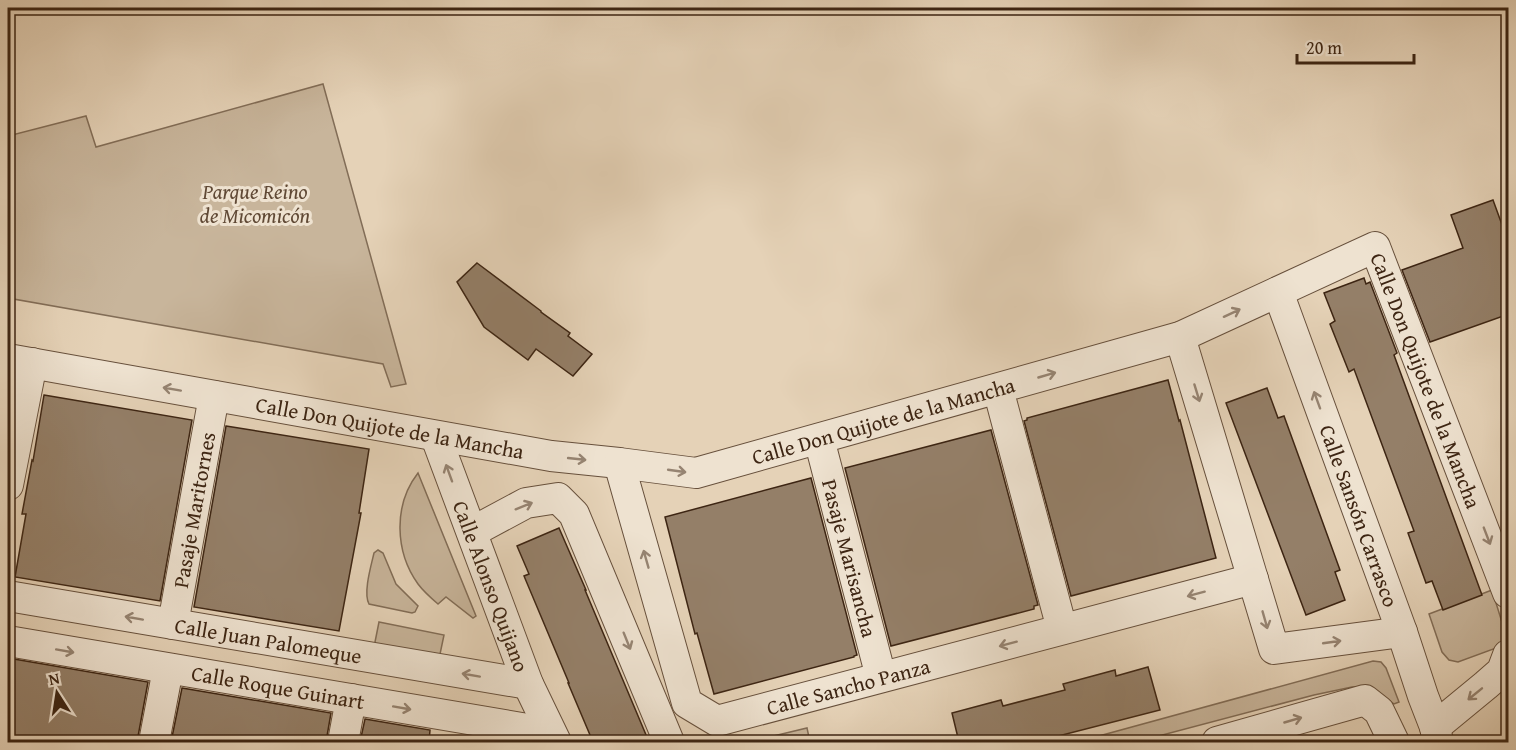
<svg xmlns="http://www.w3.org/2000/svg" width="1516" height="750" viewBox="0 0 1516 750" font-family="'Gentium Book Plus',serif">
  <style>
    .green { fill: #c8b59b; stroke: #826d57; stroke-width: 1.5 }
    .building { fill: #947f68; stroke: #3d2513; stroke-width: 1.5 }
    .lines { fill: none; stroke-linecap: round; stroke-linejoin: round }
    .street-casing { stroke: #67503c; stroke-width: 32 }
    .street { stroke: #eee2d0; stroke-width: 30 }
    .oneway { stroke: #968472 }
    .labels { text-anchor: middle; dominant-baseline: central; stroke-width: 6; stroke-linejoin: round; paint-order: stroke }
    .park-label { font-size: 21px; font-style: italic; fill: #604935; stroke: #eee2d0 }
    .street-label { font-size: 21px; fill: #3d2513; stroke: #eee2d0 }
  </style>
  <rect width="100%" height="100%" fill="#e5d2b7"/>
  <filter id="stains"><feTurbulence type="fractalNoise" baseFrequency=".00333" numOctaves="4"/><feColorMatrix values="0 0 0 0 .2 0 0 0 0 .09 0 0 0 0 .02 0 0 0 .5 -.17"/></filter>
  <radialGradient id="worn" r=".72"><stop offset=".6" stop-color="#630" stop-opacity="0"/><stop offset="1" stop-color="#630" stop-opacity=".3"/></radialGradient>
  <g class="green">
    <path d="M323,84L406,384L391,387L383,364L8,298V136L86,116L96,147Z"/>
    <path d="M418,473L476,616L473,618L446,597L438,604C431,598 424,592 418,584C395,552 393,505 418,473Z"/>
    <path d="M378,550L383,553L396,584L418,606L415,612L412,613L369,604C363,593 371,566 374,553Z"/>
    <path d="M1492,590L1505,632L1504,640L1499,647L1458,662L1449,660L1442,652L1429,614Z"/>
    <path d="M379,622L444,635L439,659L374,647Z"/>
    <path d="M1373,661L1381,662L1386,668L1399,702L1394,704L1377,691L1361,687H1352L1314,695L1136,742H1077Z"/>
    <path d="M807,728L810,742H748Z"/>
  </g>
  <g class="building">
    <path d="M1493,200L1509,244V314L1430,342L1402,270L1463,248L1451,215Z"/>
    <path d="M477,263L541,311V312L570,333L568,336L592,354L573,376L536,349L528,360L484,327L457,282Z"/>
    <path d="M1364,278L1366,284L1370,282L1397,353L1394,355L1482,595L1443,610L1432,581L1426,583L1408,533L1414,531L1354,369L1349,372L1330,324L1335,321L1324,293Z"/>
    <path d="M1168,380L1179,421L1180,420L1216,558L1071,596L1024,421L1027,420V418Z"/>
    <path d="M1267,388L1278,418L1284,416L1340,570L1335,572L1345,600L1306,615L1226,403Z"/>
    <path d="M44,395L192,420L160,601L15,577L26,514H22L32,460L33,461Z"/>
    <path d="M226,426L369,449L359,513H361L339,631L194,607Z"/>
    <path d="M991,430L1038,605L1034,606V609L891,646L845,468Z"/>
    <path d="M811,478L857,655L854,656V657L714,694L697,633L695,634L665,517Z"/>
    <path d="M559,528L586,590H585L649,742H593L568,683H569L524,576L529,574L517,546Z"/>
    <path d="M8,658L148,682L137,742H8Z"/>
    <path d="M1148,667L1160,710L1035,742H959L952,713L1001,700L1003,706L1065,690L1063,684L1115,670L1116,676Z"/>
    <path d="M182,688L331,713L326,742H171Z"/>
    <path d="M365,719L430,730L429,742H360Z"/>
  </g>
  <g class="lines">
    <g class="street-casing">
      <g id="street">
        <path id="s1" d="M1278,292L1402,632L1423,696L1435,727L1438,742"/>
        <path d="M1180,337L1274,649L1402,632"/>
        <path id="s2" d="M8,359L551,456L619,463L696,473L1180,337L1375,247L1508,593"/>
        <path d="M998,389L1062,629"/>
        <path id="s3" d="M436,437L528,684L556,742"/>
        <path id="s4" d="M819,439L881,677"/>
        <path id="s5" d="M619,463L687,703L717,721L1253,579"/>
        <path d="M8,485L32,363"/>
        <path d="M472,532L526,503L558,498L574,514L669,742"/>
        <path id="s6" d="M8,596L528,684"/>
        <path id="s7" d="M173,624L214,396"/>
        <path id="s8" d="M8,641L551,733L549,742"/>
        <path d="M1435,727L1486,685L1502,671L1508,655"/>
        <path d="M154,742L168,669"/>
        <path d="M343,742L351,699"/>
        <path d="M1217,742L1365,700L1379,711L1394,742"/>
      </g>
    </g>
    <use href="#street" class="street"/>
  </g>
  <defs><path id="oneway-shaft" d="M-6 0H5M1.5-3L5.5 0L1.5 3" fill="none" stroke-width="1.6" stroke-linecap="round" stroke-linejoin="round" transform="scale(1.5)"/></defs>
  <g class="oneway">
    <use href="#oneway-shaft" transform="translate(1232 313) rotate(-25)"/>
    <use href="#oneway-shaft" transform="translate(1047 375) rotate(-16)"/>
    <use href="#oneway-shaft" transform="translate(172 389) rotate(-170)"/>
    <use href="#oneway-shaft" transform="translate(1197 393) rotate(73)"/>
    <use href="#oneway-shaft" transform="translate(1317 400) rotate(-110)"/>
    <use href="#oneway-shaft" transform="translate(577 459) rotate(6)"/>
    <use href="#oneway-shaft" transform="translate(677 471) rotate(8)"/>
    <use href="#oneway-shaft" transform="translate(449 473) rotate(-110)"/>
    <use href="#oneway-shaft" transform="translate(524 506) rotate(-22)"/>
    <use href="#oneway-shaft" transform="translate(1487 536) rotate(69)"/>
    <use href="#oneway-shaft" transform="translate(646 559) rotate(-106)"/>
    <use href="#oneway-shaft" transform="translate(1196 594) rotate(165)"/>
    <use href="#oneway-shaft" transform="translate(134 618) rotate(-170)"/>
    <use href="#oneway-shaft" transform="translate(1265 620) rotate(74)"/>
    <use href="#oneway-shaft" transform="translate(627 641) rotate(68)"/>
    <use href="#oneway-shaft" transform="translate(1332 642) rotate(-8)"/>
    <use href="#oneway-shaft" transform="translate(1008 644) rotate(165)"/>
    <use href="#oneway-shaft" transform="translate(65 651) rotate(10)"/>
    <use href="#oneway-shaft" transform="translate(471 675) rotate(-170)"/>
    <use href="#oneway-shaft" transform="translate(1475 694) rotate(141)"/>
    <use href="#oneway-shaft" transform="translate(402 708) rotate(10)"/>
    <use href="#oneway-shaft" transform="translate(1293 720) rotate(-16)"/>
  </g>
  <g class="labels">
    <g class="park-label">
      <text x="255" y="191">Parque Reino<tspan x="255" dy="24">de Micomicón</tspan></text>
    </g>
    <g class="street-label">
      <text stroke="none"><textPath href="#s2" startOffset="1558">Calle Don Quijote de la Mancha</textPath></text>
      <text stroke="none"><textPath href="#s2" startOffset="892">Calle Don Quijote de la Mancha</textPath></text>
      <text stroke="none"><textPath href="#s2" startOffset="388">Calle Don Quijote de la Mancha</textPath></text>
      <text stroke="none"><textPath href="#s7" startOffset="116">Pasaje Maritornes</textPath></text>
      <text stroke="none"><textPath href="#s1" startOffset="238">Calle Sansón Carrasco</textPath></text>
      <text stroke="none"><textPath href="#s4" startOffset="123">Pasaje Marisancha</textPath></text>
      <text stroke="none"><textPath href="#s3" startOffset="159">Calle Alonso Quijano</textPath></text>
      <text stroke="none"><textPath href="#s6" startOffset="264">Calle Juan Palomeque</textPath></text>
      <text stroke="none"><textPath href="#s5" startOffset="420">Calle Sancho Panza</textPath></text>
      <text stroke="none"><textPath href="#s8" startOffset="274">Calle Roque Guinart</textPath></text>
    </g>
  </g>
  <rect width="1516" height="750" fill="none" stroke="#e5d2b7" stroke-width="30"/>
  <rect x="9" y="9" width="1498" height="732" fill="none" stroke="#3d2513" stroke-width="3"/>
  <rect x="15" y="15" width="1486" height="720" fill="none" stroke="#3d2513" stroke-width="1.5"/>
  <g transform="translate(57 693) rotate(348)" stroke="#eee2d0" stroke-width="4.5" paint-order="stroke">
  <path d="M0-4.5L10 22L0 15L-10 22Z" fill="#3d2513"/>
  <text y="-9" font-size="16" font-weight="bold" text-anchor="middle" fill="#3d2513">N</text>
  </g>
  <path d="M1297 54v9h117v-9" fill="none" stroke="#3d2513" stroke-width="3"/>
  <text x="1306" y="54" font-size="18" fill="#3d2513" stroke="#eee2d0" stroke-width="4.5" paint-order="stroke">20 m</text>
  <rect width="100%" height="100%" filter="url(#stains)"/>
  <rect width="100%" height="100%" fill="url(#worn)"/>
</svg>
